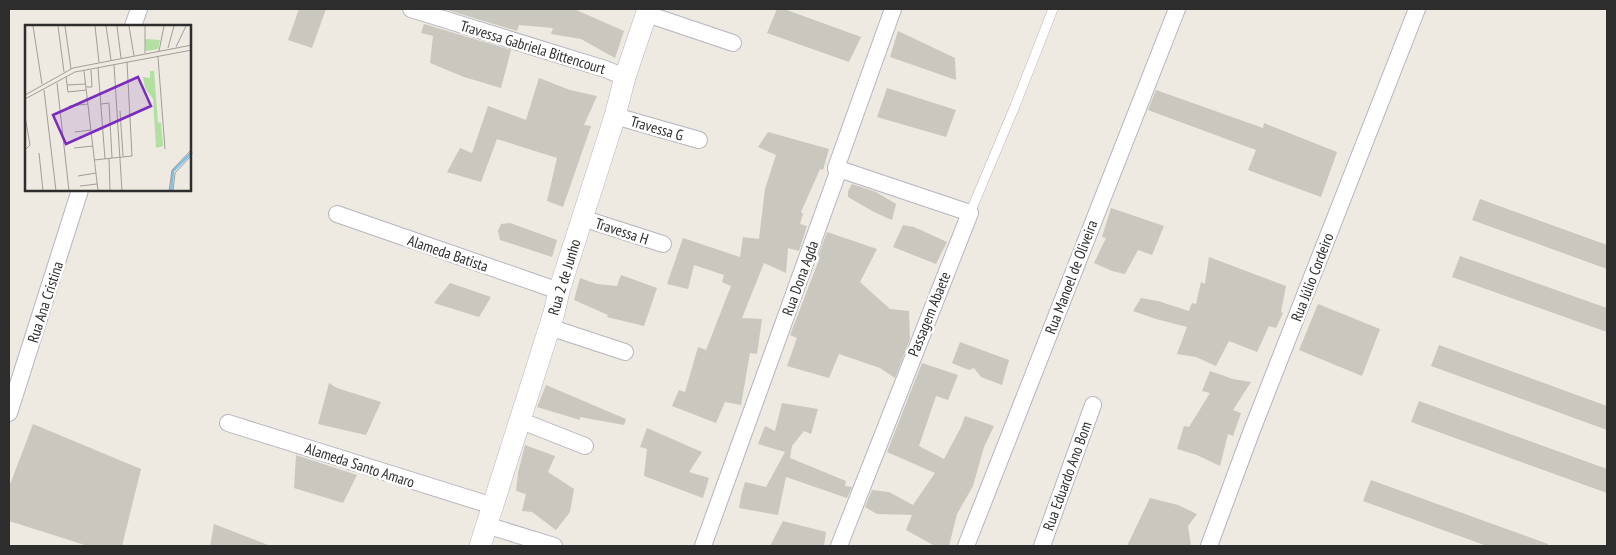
<svg xmlns="http://www.w3.org/2000/svg" width="1616" height="555" viewBox="0 0 1616 555" font-family="'PT Sans Narrow',sans-serif">
  <style>
    .building { fill: #cac7bf }
    .lines { fill: none; stroke-linecap: round; stroke-linejoin: round }
    .service-casing { stroke: #b4b5bf; stroke-width: 10 }
    .minor-casing { stroke: #b4b5bf; stroke-width: 18 }
    .tertiary-casing { stroke: #b4b5bf; stroke-width: 22 }
    .service { stroke: #fff; stroke-width: 9 }
    .minor { stroke: #fff; stroke-width: 16 }
    .tertiary { stroke: #fff; stroke-width: 21 }
    .labels { text-anchor: middle; dominant-baseline: central; stroke-width: 5; stroke-linejoin: round; paint-order: stroke }
    .street-label { font-size: 15px; fill: #2d2d2d; stroke: #fff }
    .inset-river { fill: none; stroke: #7cc0e8; stroke-width: 2.5 }
    .inset-road { fill: none; stroke: #a19e99; stroke-width: 1 }
    .view { fill: #7b2cbf; fill-opacity: 0.15; stroke: #7b2cbf; stroke-width: 2.5 }
    .inset-edge { fill: none; stroke: #2d2d2d; stroke-width: 2.5 }
  </style>
  <rect width="100%" height="100%" fill="#eee9e1"/>
  <g class="building">
    <path d="M299,9H326L312,48L288,40Z"/>
    <path d="M444,9H574L624,31L615,58L581,39L551,34L553,28L519,25L517,31Z"/>
    <path d="M777,9H784L861,37L849,62L767,33Z"/>
    <path d="M424,24L511,50L501,88L464,77L430,63L433,36L421,33Z"/>
    <path d="M898,31L955,58L956,80L890,57Z"/>
    <path d="M539,78L570,90L597,96L584,125L591,126L563,207L547,201L557,158L497,139L481,182L447,172L460,148L472,153L488,106L526,120Z"/>
    <path d="M887,88L956,110L946,137L877,117Z"/>
    <path d="M1156,90L1263,128L1264,123L1337,152L1321,197L1248,170L1256,150L1148,110Z"/>
    <path d="M768,132L829,149L823,170L820,169L801,212L803,214L800,224L807,226L799,251L788,248L786,273L764,263L742,318L762,319L757,354L750,353L741,405L725,402L716,423L672,406L679,390L685,392L698,347L706,350L731,286L722,282L724,275L694,265L688,289L667,284L683,238L740,257L743,237L759,239L765,189L776,155L758,147Z"/>
    <path d="M852,184L876,192L896,204L892,220L874,212L848,197V191Z"/>
    <path d="M1480,199L1607,245V269L1472,220Z"/>
    <path d="M1111,208L1164,226L1152,255L1138,250L1125,274L1112,271L1094,263L1106,238L1102,237Z"/>
    <path d="M510,223L557,240L552,257L500,240L498,231L501,224Z"/>
    <path d="M903,225L914,227L947,242L936,264L893,247Z"/>
    <path d="M827,232L877,249L860,282L890,309L909,311L910,339L895,378L880,368L839,354L829,378L787,366L797,338L790,335L820,257L818,256Z"/>
    <path d="M1460,256L1607,308V332L1452,277Z"/>
    <path d="M1209,257L1286,286L1281,312L1283,313L1276,328L1269,326L1257,352L1229,341L1216,366L1196,357L1177,354L1187,327L1156,319L1133,311L1141,298L1158,301L1189,311L1192,303L1196,304L1201,282L1205,284Z"/>
    <path d="M621,275L657,288L644,326L607,317L608,315L574,300L580,278L597,284L617,286Z"/>
    <path d="M450,283L491,297L479,317L434,303Z"/>
    <path d="M1318,304L1380,329L1362,376L1299,350Z"/>
    <path d="M960,342L1009,360L1002,385L981,377L974,368L969,370L952,363Z"/>
    <path d="M1439,345L1607,406V430L1431,366Z"/>
    <path d="M922,363L958,375L948,400L936,396L919,446L944,459L961,427L965,416L994,426L984,447L973,486L957,514L949,546H935L906,530L912,515L877,514L865,507L872,490L889,492L913,505L935,473L887,452Z"/>
    <path d="M1210,371L1233,379L1251,382L1233,410L1241,413L1233,436L1228,434L1220,466L1197,455L1177,449L1184,426L1189,427L1210,393L1202,391Z"/>
    <path d="M329,383L337,388L381,402L366,435L318,424Z"/>
    <path d="M546,385L626,419L624,425L580,417V420L537,407Z"/>
    <path d="M1419,401L1607,469V493L1411,422Z"/>
    <path d="M782,403L818,409L811,434L804,431L792,446L790,458L846,481L845,486L852,487L847,498L786,477L778,515L739,508L741,496L745,482L766,487L785,452L758,444L765,426L775,431Z"/>
    <path d="M33,424L141,469L122,546H88L9,521V487Z"/>
    <path d="M647,428L702,452L689,472L709,478L703,498L644,476L647,449L640,447Z"/>
    <path d="M525,445L555,456L548,472L574,489L570,512L556,530L532,512L522,511L526,494L516,491L518,473Z"/>
    <path d="M296,455L357,475L343,503L294,488Z"/>
    <path d="M1371,480L1548,544V546H1487L1363,501Z"/>
    <path d="M1150,498L1178,505L1197,514L1188,526L1191,546H1127Z"/>
    <path d="M783,521L826,532L824,546H770Z"/>
    <path d="M214,524L268,545V546H210Z"/>
  </g>
  <g class="lines">
    <g class="service-casing">
      <path id="service" d="M970,213L1015,106L1053,9"/>
    </g>
    <g class="minor-casing">
      <g id="minor">
        <path d="M411,9L605,69L625,77"/>
        <path d="M647,14L733,43"/>
        <path d="M133,26L139,9"/>
        <path d="M615,116L699,140"/>
        <path d="M836,168L970,213L839,546"/>
        <path d="M337,214L559,291"/>
        <path d="M582,218L663,244"/>
        <path d="M549,327L625,352"/>
        <path d="M9,413L80,190"/>
        <path d="M519,420L585,446"/>
        <path d="M228,423L493,506"/>
        <path d="M486,525L554,546"/>
        <path d="M703,546L838,172L836,168L893,9"/>
        <path d="M966,546L1177,9"/>
        <path d="M1042,546L1093,405"/>
        <path d="M1209,546L1252,430L1417,9"/>
      </g>
    </g>
    <g class="tertiary-casing">
      <path id="tertiary" d="M480,546L554,313L559,291L615,116L625,77L648,9"/>
    </g>
    <use href="#service" class="service"/>
    <use href="#minor" class="minor"/>
    <use href="#tertiary" class="tertiary"/>
  </g>
  <g class="labels">
    <g class="street-label">
      <text transform="translate(533 47) rotate(17)">Travessa Gabriela Bittencourt</text>
      <text transform="translate(657 128) rotate(16)">Travessa G</text>
      <text transform="translate(622 231) rotate(18)">Travessa H</text>
      <text transform="translate(448 253) rotate(19)">Alameda Batista</text>
      <text transform="translate(564 277) rotate(-73)">Rua 2 de Junho</text>
      <text transform="translate(1071 277) rotate(-69)">Rua Manoel de Oliveira</text>
      <text transform="translate(1312 277) rotate(-69)">Rua Júlio Cordeiro</text>
      <text transform="translate(800 278) rotate(-70)">Rua Dona Agda</text>
      <text transform="translate(45 302) rotate(-72)">Rua Ana Cristina</text>
      <text transform="translate(929 314) rotate(-68)">Passagem Abaete</text>
      <text transform="translate(360 465) rotate(18)">Alameda Santo Amaro</text>
      <text transform="translate(1067 476) rotate(-70)">Rua Eduardo Ano Bom</text>
    </g>
  </g>
  <g transform="translate(25 25)">
    <rect width="166" height="166" fill="#eee9e1"/>
    <path d="M120,14L135,15L133,24L121,26ZM125,46H129L133,97L136,98L138,121L131,123L128,74L120,63L118,52L125,53Z" fill="#b1e0a1"/>
    <path class="inset-river" d="M146,166L148,146L167,127"/>
    <path class="inset-road" d="M8,1L17,59M33,1L39,47M40,1L46,44M70,1L74,37M81,1L86,35M92,1L96,33M104,1L109,31M120,1V28M151,22L161,1M143,23L149,1M134,26L139,1M133,32L140,124M89,40L97,166M73,43L80,134M59,46L73,166M41,52L43,67L61,65M32,58L44,166M42,60L60,59M61,62H67L66,45M19,65L31,166M0,70L48,43L167,20M0,74L50,47L167,25M76,79L84,78L87,133M44,81L63,79M95,86L98,131M0,91L5,120L0,125M50,107L66,105M49,123L68,121M14,128L18,166M84,133L85,166M69,135L107,131L102,37M53,151L71,148M55,161L72,159M144,166L147,145L167,124M148,166L150,148L167,130"/>
    <path class="view" d="M113,52L126,81L41,119L28,90Z"/>
    <rect width="166" height="166" class="inset-edge"/>
  </g>
  <rect width="1616" height="555" fill="none" stroke="#2d2d2d" stroke-width="20"/>
</svg>
